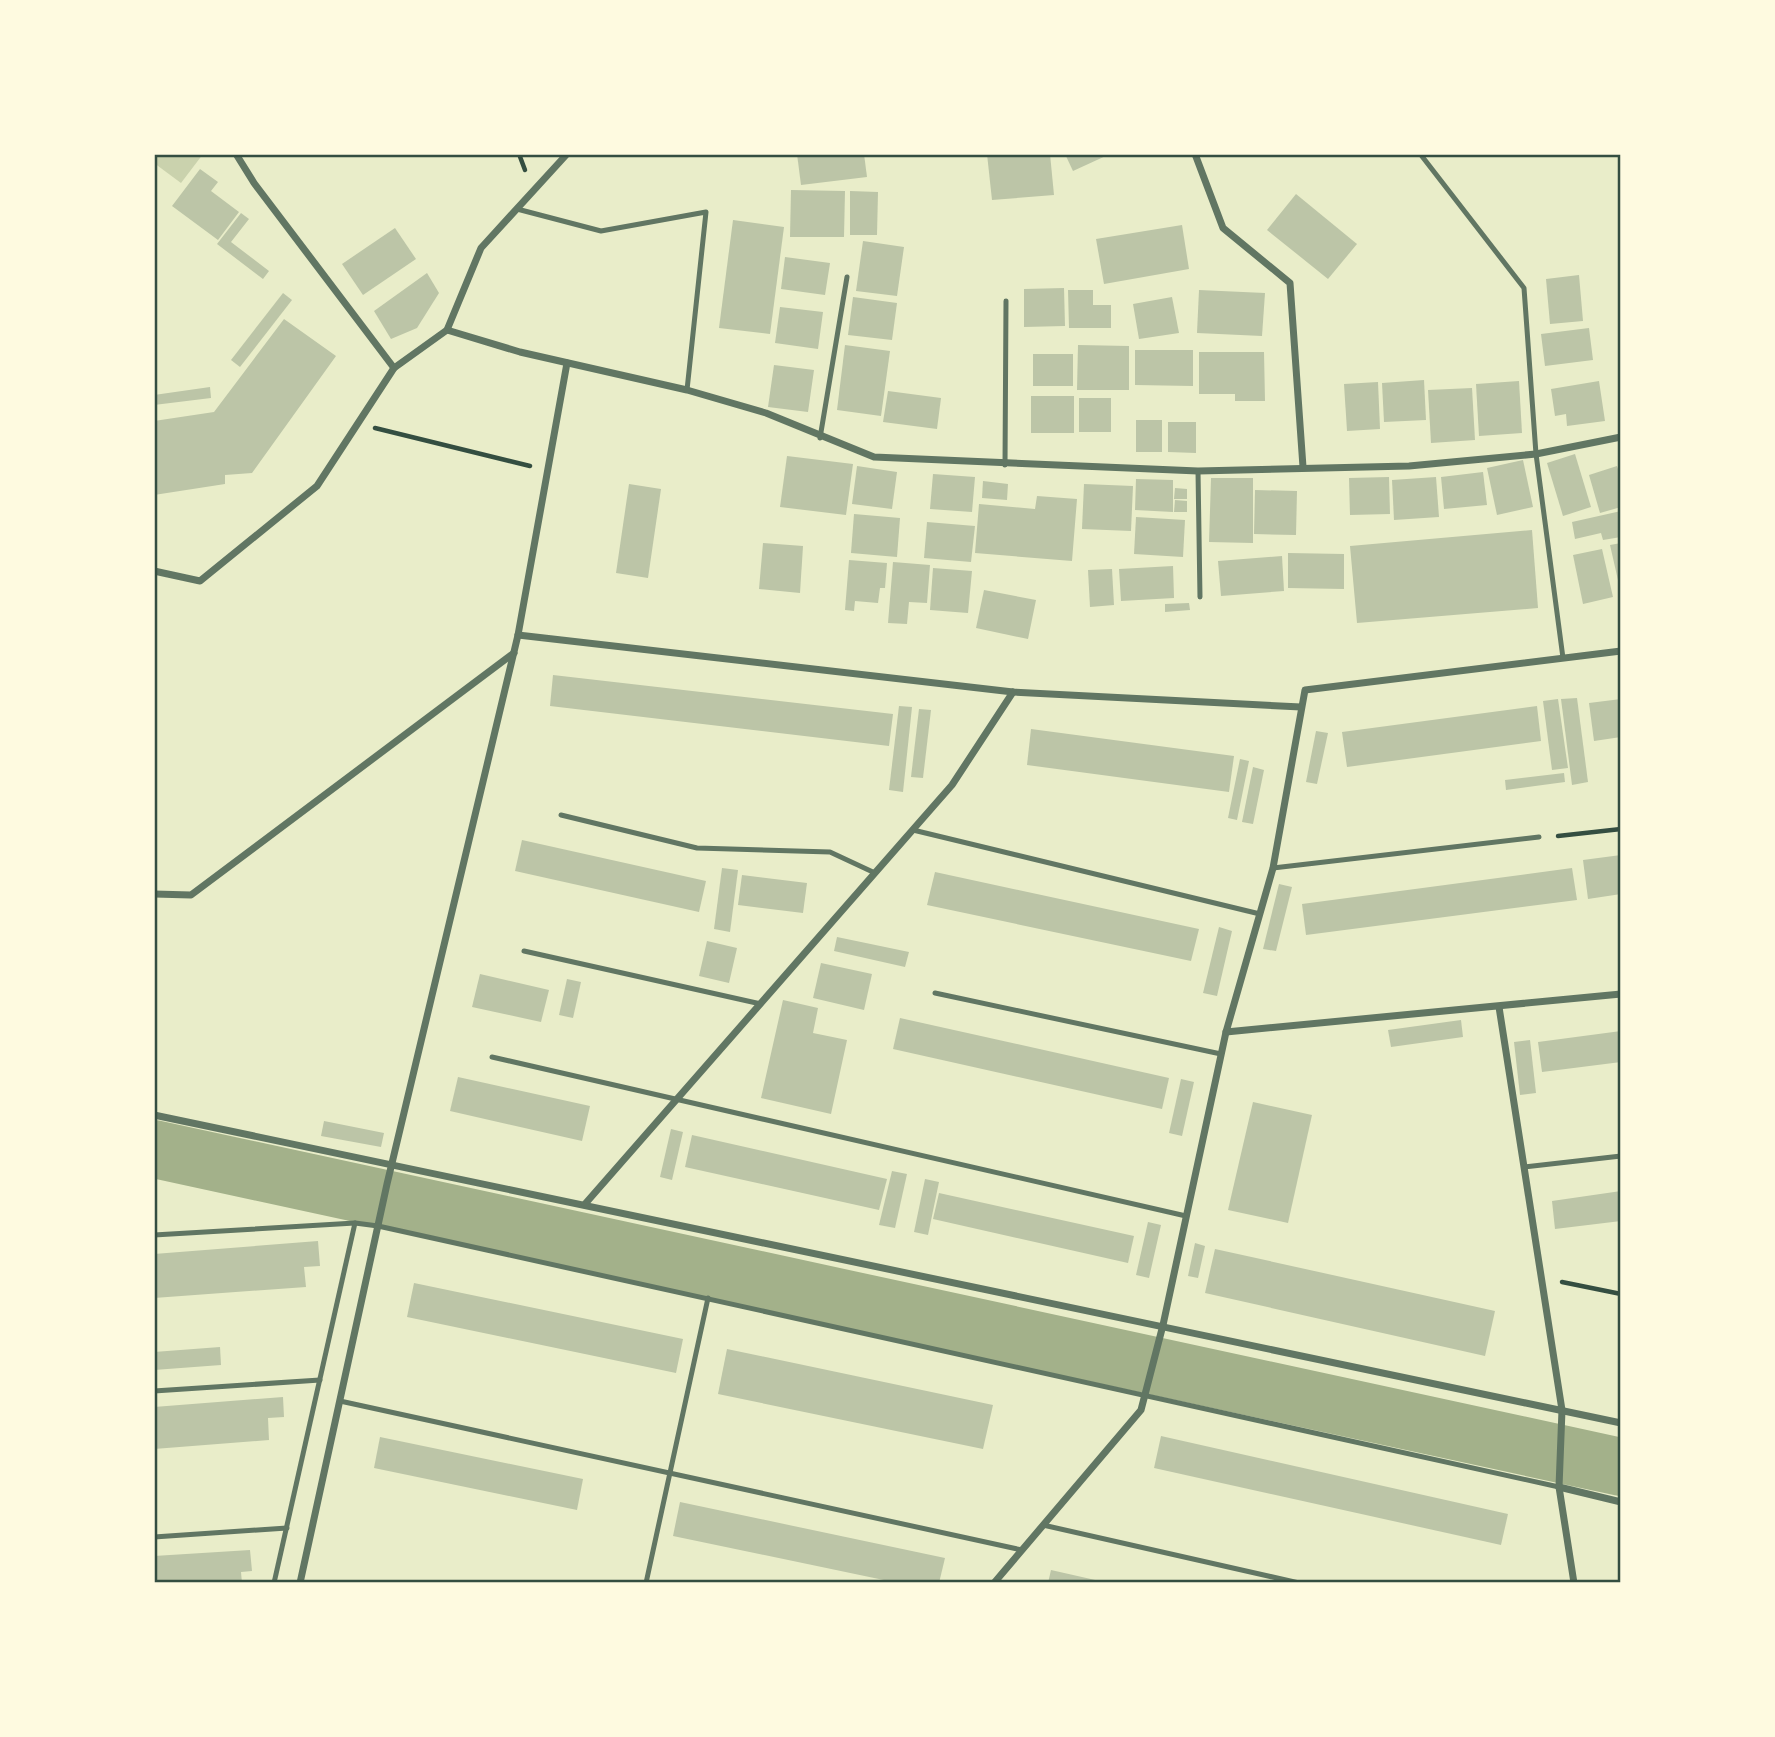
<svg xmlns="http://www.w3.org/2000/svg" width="1775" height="1737" viewBox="0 0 1775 1737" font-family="'Fira Sans Condensed',sans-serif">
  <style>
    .green { fill: #cad2ad }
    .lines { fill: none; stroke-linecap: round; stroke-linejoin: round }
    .river { stroke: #a3b18a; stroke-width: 58 }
    .building { fill: #bcc5a7 }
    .path { stroke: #344e41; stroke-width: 4.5 }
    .service { stroke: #617663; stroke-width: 5 }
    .minor { stroke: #617663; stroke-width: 7 }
    .neatline { fill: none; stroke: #344e41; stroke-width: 2.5 }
  </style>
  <rect width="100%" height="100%" fill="#e9edc9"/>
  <path class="green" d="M154,154H203L181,183L154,163Z"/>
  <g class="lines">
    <path class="river" d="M154,1149L1621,1467"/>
  </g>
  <g class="building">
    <path d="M797,154H864L867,177L801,185Z"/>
    <path d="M987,154H1050L1054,195L992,200Z"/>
    <path d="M1065,154H1110L1073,171Z"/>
    <path d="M200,169L218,182L211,191L239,212L218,240L172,206Z"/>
    <path d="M791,190L845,191L844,237H790Z"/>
    <path d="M850,191L878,192L877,235H850Z"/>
    <path d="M1296,194L1357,244L1328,279L1267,230Z"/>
    <path d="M241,213L249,219L231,242L269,271L263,279L217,244Z"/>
    <path d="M733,220L784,227L770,334L719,328Z"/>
    <path d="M1182,225L1189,269L1104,284L1096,239Z"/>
    <path d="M395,228L416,259L363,295L342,264Z"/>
    <path d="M863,241L904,247L897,296L856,291Z"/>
    <path d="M785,257L830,263L825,295L781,289Z"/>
    <path d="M427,273L439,293L417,328L391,339L374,311Z"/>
    <path d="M1579,275L1583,321L1550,324L1546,279Z"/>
    <path d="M1064,288L1065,326L1024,327V289Z"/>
    <path d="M1068,290H1093V305H1111V328H1069Z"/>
    <path d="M1199,290L1265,293L1262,336L1197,333Z"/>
    <path d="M283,293L292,300L240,367L231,360Z"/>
    <path d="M853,297L897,303L892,340L848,335Z"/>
    <path d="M1172,297L1179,333L1139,339L1133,304Z"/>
    <path d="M780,307L823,312L818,349L775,343Z"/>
    <path d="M284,319L336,356L252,473L225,475V484L154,495V421L214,412Z"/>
    <path d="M1589,328L1593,360L1545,366L1541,334Z"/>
    <path d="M845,345L890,351L881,416L837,410Z"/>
    <path d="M1078,345L1129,346V390H1077Z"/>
    <path d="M1135,350H1193V386L1135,385Z"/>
    <path d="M1199,352H1264L1265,401H1235V394H1199Z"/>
    <rect x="1033" y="354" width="40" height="32"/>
    <path d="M774,365L814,370L808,412L768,407Z"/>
    <path d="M1424,380L1426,420L1384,422L1382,383Z"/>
    <path d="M1519,381L1522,433L1479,436L1476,384Z"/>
    <path d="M1599,381L1605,421L1567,426L1566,414L1555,416L1551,389Z"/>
    <path d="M1378,382L1380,429L1347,431L1344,384Z"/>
    <path d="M210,387L211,398L154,405V395Z"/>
    <path d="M1472,388L1475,440L1431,443L1428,390Z"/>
    <path d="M888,391L941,398L937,429L883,422Z"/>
    <rect x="1031" y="396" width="43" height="37"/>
    <rect x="1079" y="398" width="32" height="34"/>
    <rect x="1136" y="420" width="26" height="32"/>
    <path d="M1168,422H1196V453L1168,452Z"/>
    <path d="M1575,454L1591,507L1563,516L1547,463Z"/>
    <path d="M787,456L853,464L846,515L780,507Z"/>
    <path d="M1523,460L1533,507L1497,515L1487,468Z"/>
    <path d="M857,466L897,472L892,509L852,504Z"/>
    <path d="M1617,466L1621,478V507L1600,513L1589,475Z"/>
    <path d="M1483,472L1487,505L1444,509L1441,477Z"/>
    <path d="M933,474L975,477L972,512L930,509Z"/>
    <path d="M1389,477L1390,514L1350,515L1349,478Z"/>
    <path d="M1436,477L1439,517L1394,520L1392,480Z"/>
    <path d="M1211,478H1253V543L1209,542Z"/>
    <path d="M1136,479L1173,480V512L1135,510Z"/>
    <path d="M983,481L1008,484L1007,500L982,498Z"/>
    <path d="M629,484L661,489L648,578L616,573Z"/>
    <path d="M1084,484L1133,486L1131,531L1082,529Z"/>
    <path d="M1175,488L1187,489V499H1174Z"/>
    <path d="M1255,490L1297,491L1296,535L1254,534Z"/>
    <path d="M1037,496L1077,499L1072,561L975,553L979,504L1035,509Z"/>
    <path d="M1175,500L1187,501V512H1174Z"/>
    <path d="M1621,511V537L1603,540L1601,533L1575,539L1572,522Z"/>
    <path d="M854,514L900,518L897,557L851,553Z"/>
    <path d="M1136,517L1185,520L1183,557L1134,554Z"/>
    <path d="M927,522L975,526L971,562L924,558Z"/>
    <path d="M1532,530L1538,608L1357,623L1350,546Z"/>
    <path d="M763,543L803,546L800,593L759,589Z"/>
    <path d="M1621,543V589H1620L1610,545Z"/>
    <path d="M1602,549L1613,597L1583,604L1573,555Z"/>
    <path d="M1288,553L1344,554V589L1288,588Z"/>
    <path d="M1282,556L1284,591L1221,596L1218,561Z"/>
    <path d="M849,560L887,563L885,588H880L878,603L855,601L854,611L845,610Z"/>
    <path d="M893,562L930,565L927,603L909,602L907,624L888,623Z"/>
    <path d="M1173,566L1174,598L1121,601L1119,569Z"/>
    <path d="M933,568L972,571L968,613L930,610Z"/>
    <path d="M1112,569L1114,605L1090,607L1088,570Z"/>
    <path d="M984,590L1036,600L1028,639L976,628Z"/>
    <path d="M1189,603L1190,610L1165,612V604Z"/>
    <path d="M553,675L893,714L889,746L550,706Z"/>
    <path d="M1577,698L1588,782L1572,785L1561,699Z"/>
    <path d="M1558,699L1568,768L1552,770L1543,701Z"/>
    <path d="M1621,699V737L1594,741L1589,703Z"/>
    <path d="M899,706L912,707L903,792L889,790Z"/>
    <path d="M1537,706L1541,741L1347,767L1342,732Z"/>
    <path d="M919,709L931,710L923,778L911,777Z"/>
    <path d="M1031,729L1234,756L1229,792L1027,765Z"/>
    <path d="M1316,731L1328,733L1317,784L1306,782Z"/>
    <path d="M1240,759L1249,761L1237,820L1228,818Z"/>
    <path d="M1253,767L1264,770L1253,824L1242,822Z"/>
    <path d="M1564,773L1565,782L1506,790L1505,780Z"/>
    <path d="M522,840L706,881L699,912L515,871Z"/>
    <path d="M1621,855V894L1588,899L1583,860Z"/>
    <path d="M722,868L738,870L730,932L714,929Z"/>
    <path d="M1572,868L1577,900L1306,935L1302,904Z"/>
    <path d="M935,872L1199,929L1191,961L927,905Z"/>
    <path d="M742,875L807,883L803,913L738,905Z"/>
    <path d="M1279,884L1292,887L1276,951L1263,949Z"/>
    <path d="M1219,927L1232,931L1217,996L1203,993Z"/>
    <path d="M837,937L909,952L905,967L834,951Z"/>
    <path d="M707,941L737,948L729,983L699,976Z"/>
    <path d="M821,963L872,974L864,1010L813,998Z"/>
    <path d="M480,974L549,990L541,1022L472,1007Z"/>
    <path d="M567,979L581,982L573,1018L559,1015Z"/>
    <path d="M783,1000L818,1008L813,1033L847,1040L831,1114L761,1098Z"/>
    <path d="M900,1018L1169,1078L1162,1109L893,1049Z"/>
    <path d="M1461,1020L1463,1037L1391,1047L1388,1030Z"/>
    <path d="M1621,1031V1062L1542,1072L1538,1042Z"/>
    <path d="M1530,1040L1536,1093L1520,1095L1514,1042Z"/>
    <path d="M458,1077L590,1106L582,1141L450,1111Z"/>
    <path d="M1181,1079L1194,1082L1182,1136L1169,1133Z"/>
    <path d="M1253,1102L1312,1115L1288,1223L1228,1210Z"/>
    <path d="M324,1121L384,1133L381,1147L321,1136Z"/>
    <path d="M671,1129L683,1132L672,1180L660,1177Z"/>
    <path d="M692,1135L887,1179L879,1210L685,1167Z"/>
    <path d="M892,1171L907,1174L895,1228L879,1225Z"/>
    <path d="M925,1179L939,1182L928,1235L914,1232Z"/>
    <path d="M1621,1191V1221L1555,1229L1552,1201Z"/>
    <path d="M939,1193L1134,1236L1128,1263L933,1219Z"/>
    <path d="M1148,1222L1161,1225L1149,1278L1136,1275Z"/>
    <path d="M318,1241L320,1266L304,1267L306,1287L154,1298V1254Z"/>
    <path d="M1195,1243L1205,1246L1198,1278L1188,1276Z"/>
    <path d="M1215,1249L1495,1311L1485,1356L1205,1293Z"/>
    <path d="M414,1283L683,1339L676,1373L407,1317Z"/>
    <path d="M220,1347L221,1365L154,1370V1352Z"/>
    <path d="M727,1349L993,1405L983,1449L718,1394Z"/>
    <path d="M283,1397L284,1417L268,1418L269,1440L154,1449V1407Z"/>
    <path d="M1161,1436L1508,1514L1501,1545L1154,1468Z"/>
    <path d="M380,1437L583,1479L577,1510L374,1468Z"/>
    <path d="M680,1502L945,1558L939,1583H898L673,1536Z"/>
    <path d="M250,1550L252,1571L241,1572L242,1583H154V1556Z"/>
    <path d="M1051,1570L1104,1582V1583H1048Z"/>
  </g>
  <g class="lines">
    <g class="path">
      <path d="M519,154L525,170"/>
      <path d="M375,428L530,466"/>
      <path d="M1558,836L1621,829"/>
      <path d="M1562,1282L1621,1294"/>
    </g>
    <g class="service">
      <path d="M1421,155L1524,288L1536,454L1563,658"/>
      <path d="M517,209L601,231L706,212L687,390"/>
      <path d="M820,438L847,277"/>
      <path d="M1005,465L1006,301"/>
      <path d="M1198,471L1200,597"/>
      <path d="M561,815L697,848L830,852L875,873"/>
      <path d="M913,830L1260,914"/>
      <path d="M1273,868L1539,837"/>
      <path d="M524,951L761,1004"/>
      <path d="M935,993L1221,1054"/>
      <path d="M492,1057L1186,1216"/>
      <path d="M1524,1167L1621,1156"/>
      <path d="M154,1235L355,1223L378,1226L1559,1487"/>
      <path d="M154,1391L320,1380"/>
      <path d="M340,1401L1022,1550"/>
      <path d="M1043,1525L1299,1583"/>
      <path d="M154,1537L287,1528"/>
      <path d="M274,1583L355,1223"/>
      <path d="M646,1583L708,1298"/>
    </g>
    <g class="minor">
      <path d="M236,154L254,183L394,368"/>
      <path d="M1195,154L1223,228L1290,283L1303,467"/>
      <path d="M447,330L520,352L687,390L766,413L874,457L1198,471L1409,466L1536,454L1621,437"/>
      <path d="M154,571L200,581L317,486L394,368L447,330L481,248L567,154"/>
      <path d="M518,635L1013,692L1301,707"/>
      <path d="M154,894L191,895L514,653"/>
      <path d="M1499,1007L1562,1410L1559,1487L1574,1583"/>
      <path d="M1226,1032L1621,994"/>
      <path d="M154,1115L1621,1423"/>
      <path d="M585,1204L952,785L1013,692"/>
      <path d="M1559,1487L1621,1502"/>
      <path d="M300,1583L387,1184L518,635L567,363"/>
      <path d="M994,1583L1141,1410L1163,1325L1226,1032L1273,868L1305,690L1621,651"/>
    </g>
  </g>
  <rect width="1775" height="1737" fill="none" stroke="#fefae0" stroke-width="312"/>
  <rect x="156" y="156" width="1463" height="1425" class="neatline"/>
</svg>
